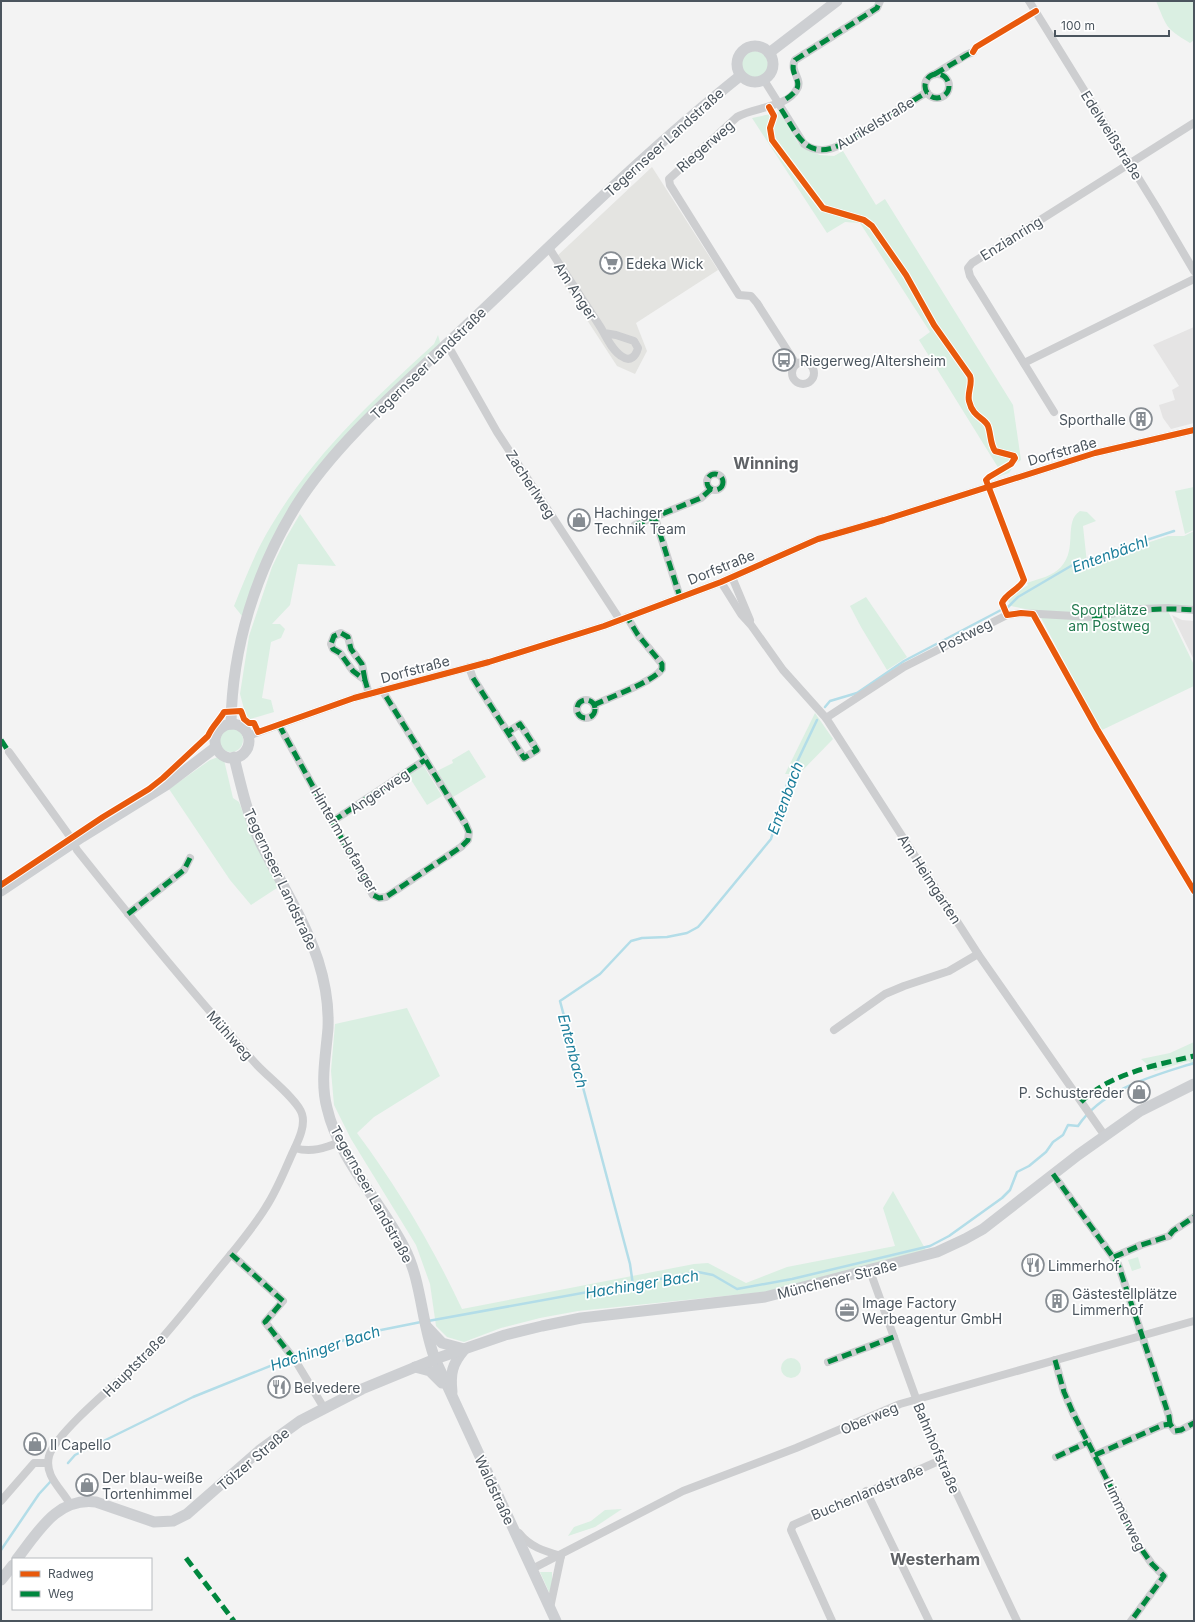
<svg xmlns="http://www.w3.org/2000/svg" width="1195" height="1622" viewBox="0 0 1195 1622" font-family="Inter,sans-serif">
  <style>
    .commercial { fill: #e4e4e1 }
    .education { fill: #e5e4e4 }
    .green { fill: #daefe2 }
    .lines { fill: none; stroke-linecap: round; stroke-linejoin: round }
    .stream { stroke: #b3dde8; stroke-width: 2.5 }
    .street { stroke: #cdced0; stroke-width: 8 }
    .secondary { stroke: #cdcfd2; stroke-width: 11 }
    .quiet { stroke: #00873e; stroke-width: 5; stroke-dasharray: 10 5; stroke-linecap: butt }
    .cycleway-casing { stroke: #fff; stroke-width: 8 }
    .cycleway { stroke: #e8590c; stroke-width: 6 }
    .labels { text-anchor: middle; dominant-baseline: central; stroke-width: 3.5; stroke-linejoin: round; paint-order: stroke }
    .street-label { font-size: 14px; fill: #4b555e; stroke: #fff }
    .poi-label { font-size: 14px; fill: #4b555e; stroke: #fff; text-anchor: start }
    .park-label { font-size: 14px; fill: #227a4f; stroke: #fff }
    .water-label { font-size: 15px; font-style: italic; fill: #1a7d9a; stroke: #fff }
    .quarter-label { font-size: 16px; font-weight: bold; fill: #5f6266; stroke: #fff }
  </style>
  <rect width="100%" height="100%" fill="#f3f3f3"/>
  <path class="commercial" d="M652,167L718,270L636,323L647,351L635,374L617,366L559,277L554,265L555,258Z"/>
  <g class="education">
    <path d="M1194,327V423L1171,429L1163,418L1159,405L1175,400L1172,390L1179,386L1153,345Z"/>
    <path d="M1172,615L1182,620L1194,621V660Z"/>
  </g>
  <g class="green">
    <path d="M1156,1H1194V40L1190,43C1165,28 1167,27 1156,1Z"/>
    <circle cx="754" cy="65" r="14"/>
    <path d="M780,112L798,143L808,150L820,155L834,156L843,151L876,205L885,199L1013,405L1021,460L1015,464L1009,473L982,482V479L999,469L919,340L930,332L860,223L845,222L827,233L752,118Z"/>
    <path d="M438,335L440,342L439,347L323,463L242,616L234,606C245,579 256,550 271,526C313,455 374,399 434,344Z"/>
    <path d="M1194,487V530L1185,534L1175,491Z"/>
    <path d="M1080,511L1087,512L1096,521L1083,526L1087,563L1168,536H1184L1194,531V607L1165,605L1194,665V686L1102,730H1100L1038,612L1011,606L1007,599L1028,585L1027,583C1038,579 1053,576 1061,567C1078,548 1063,522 1080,511Z"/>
    <path d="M300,514L336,566L298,564L290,605L272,624H280L285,629L281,638L271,642L262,698L271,700L274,712L247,720L240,694L249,636L272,567L286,538Z"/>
    <path d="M866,597L907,657L887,670L861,627L850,606Z"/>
    <path d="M815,713L833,739L799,774H785Z"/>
    <circle cx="231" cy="740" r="12"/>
    <path d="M469,750L486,777L453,797L437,771L453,763L452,760Z"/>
    <path d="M218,757L224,760L233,798L239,802L248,826L280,886L251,905L230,880L169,789L210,760Z"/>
    <path d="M423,765L442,796L427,805L408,775Z"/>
    <path d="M407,1008L440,1076L374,1117L357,1133C398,1188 433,1247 462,1309L694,1264L708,1263L746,1283L787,1267L895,1246L883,1208L893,1191L927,1252L765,1292L578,1311L540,1318L501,1328L464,1342L447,1337L436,1326L430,1284L416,1245L351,1139L334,1105L331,1071L335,1024Z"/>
    <path d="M1194,1042V1067L1189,1061L1155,1071L1141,1059L1170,1053Z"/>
    <path d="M1138,1257L1141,1268L1132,1271L1128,1260Z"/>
    <circle cx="791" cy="1368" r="10"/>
    <path d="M622,1509L595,1527L568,1536L574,1527L591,1521L605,1510Z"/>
    <path d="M540,1572H552V1590L549,1592Z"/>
  </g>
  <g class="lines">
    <g class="stream">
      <path d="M1008,607L1018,597L1076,563L1174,531"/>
      <path d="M825,707L830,701L857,693L904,661L1001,610"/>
      <path d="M633,1285L630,1264L560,1001L600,974L631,941L642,938L667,937L687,933L698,927L705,919L771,839L788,781L817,720"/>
      <path d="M428,1321L698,1272L713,1275L737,1289L792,1279L930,1246L949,1236L1002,1198L1010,1190L1017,1172L1029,1166L1046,1152L1053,1142L1063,1135L1068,1125L1078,1126C1102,1089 1153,1076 1194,1063"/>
      <path d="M295,1356L366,1333L421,1322"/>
      <path d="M68,1463L75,1455L193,1397L290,1358"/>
      <path d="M1,1550L39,1494L51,1481"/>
    </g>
    <g class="street">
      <path d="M1029,1L1157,208L1194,271"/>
      <path d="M935,74L966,55L973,52"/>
      <circle cx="937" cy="86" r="12"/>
      <path d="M764,80L804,144C817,153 829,151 842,144L927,92"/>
      <path d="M549,248C566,275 584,301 601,328C606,337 613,352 623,357C630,362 636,356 638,348L634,341L616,335L604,333"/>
      <path d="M447,344L497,432L620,620"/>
      <circle cx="803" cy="373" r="11"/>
      <path d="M1024,363L1194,279"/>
      <path d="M796,364L757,303L751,296L739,295L670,185L669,179L737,117C753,107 787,108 797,89C803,79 789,71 795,60L877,8L880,1"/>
      <path d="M1054,412L970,276L968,268L972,263L1194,123"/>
      <circle cx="715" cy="482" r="8"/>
      <path d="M655,518L680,597"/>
      <path d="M635,525L701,498L711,489"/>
      <path d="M732,577L750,620"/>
      <path d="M721,582L741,614L751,625L783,670L826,718L978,954L1105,1136"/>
      <path d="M469,667L473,678L524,758L537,750L520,724L508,732"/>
      <path d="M365,680L362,664L351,649L348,637L341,633L334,636L331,644L333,649L340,653L353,671L365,680L369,694"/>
      <circle cx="586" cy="709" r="9"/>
      <path d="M594,705C610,697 653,682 662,669V664L638,635L627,617"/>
      <path d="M826,718L904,667L1007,615L1021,613L1092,617L1140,609L1168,608L1194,610"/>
      <path d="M279,725L373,895L379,898L386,897L461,847L468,840L469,832L466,825L382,690"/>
      <path d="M248,736L354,698L489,662L604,626L721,582L818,539L884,520L1095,453L1194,430"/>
      <path d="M9,752L71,838L77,850C135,923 195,996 257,1065C268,1077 298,1100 302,1114C306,1127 297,1143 292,1154C284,1172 277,1190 266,1207C250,1233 229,1256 210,1280C189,1306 168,1333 145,1357C124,1377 56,1432 49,1456C44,1476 61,1488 70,1504"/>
      <path d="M333,821L425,760"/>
      <path d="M128,914L184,870L190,858"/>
      <path d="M834,1030L885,994L904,986L949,971L978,954"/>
      <path d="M295,1148C311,1153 325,1148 340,1142"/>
      <path d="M1058,1181L1118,1264L1169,1416L1170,1424"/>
      <path d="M231,1254L283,1301L265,1322L295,1360L324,1408"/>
      <path d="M1114,1257L1141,1245L1169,1236L1173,1231L1194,1217"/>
      <path d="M870,1271L921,1412L941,1460L1017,1621"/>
      <path d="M1055,1360L1064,1392L1073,1413L1119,1503L1137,1543L1152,1564L1164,1576L1131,1621"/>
      <path d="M828,1362L894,1337"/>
      <path d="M1095,1455L1163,1425L1170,1424L1175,1431L1181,1430L1194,1423"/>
      <path d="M1056,1457L1088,1442"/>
      <path d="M866,1491L929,1621"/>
      <path d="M1,1501L34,1463H48"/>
      <path d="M519,1533C530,1547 544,1551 561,1556"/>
      <path d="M532,1569L683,1491L796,1448L900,1404L1194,1321"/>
      <path d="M550,1608L561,1556"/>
      <path d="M832,1621L791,1530L793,1525L941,1460"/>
    </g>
    <g class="secondary">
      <circle cx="755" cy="64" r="18"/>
      <path d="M769,53L837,1"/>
      <path d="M231,724C232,647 256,571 296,506C338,439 412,378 469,323C558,239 645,152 740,76"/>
      <circle cx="232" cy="741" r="17"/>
      <path d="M234,757C241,786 248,817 261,844C281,883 304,919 318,960C325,982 329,1005 328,1028C326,1054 320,1082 327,1108C339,1160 380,1200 404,1247C422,1281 421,1323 435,1359L556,1621"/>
      <path d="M1,891L82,837L166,785L216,747"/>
      <path d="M427,1327L442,1343L464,1349"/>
      <path d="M415,1367L430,1371L442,1383"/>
      <path d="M452,1392C450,1374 452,1364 464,1350"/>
      <path d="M17,1559C38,1532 57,1497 96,1502L154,1522L173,1521L187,1514L260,1450L300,1421L362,1389L435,1359L505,1335L542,1326L581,1318L765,1297L937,1252L965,1239L983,1229L1078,1155L1140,1111L1194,1084"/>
      <path d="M1,1580L13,1565"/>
    </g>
    <g class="quiet">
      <path d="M935,74L974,51"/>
      <circle cx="937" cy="86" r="12"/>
      <path d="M786,99C812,82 786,77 795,60L877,8L880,1"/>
      <path d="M781,109C798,135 806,162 842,144L927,92"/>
      <circle cx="715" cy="482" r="8"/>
      <path d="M655,518L680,597"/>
      <path d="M635,525L701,498L711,489"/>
      <path d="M1092,617C1127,611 1159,607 1194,610"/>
      <path d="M473,678L524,758L537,750L520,724L508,732"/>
      <path d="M365,680L362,664L351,649L348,637L341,633L334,636L331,644L333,649L340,653L353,671L365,680L369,694"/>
      <circle cx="586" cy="709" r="9"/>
      <path d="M594,705C610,697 653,682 662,669V664L638,635L627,617"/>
      <path d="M279,725L373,895L379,898L386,897L461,847L468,840L469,832L466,825L382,690"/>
      <path d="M1,740L9,752"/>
      <path d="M333,821L425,760"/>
      <path d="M128,914L184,870L190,858"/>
      <path d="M1081,1102C1109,1074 1156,1065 1194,1056"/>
      <path d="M1053,1174L1118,1264L1169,1416L1170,1424"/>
      <path d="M231,1254L283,1301L265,1322L297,1363"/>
      <path d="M1114,1257L1141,1245L1169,1236L1173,1231L1194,1217"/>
      <path d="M1055,1360L1064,1392L1073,1413L1119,1503L1137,1543L1152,1564L1164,1576L1131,1621"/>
      <path d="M828,1362L894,1337"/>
      <path d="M1095,1455L1163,1425L1170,1424L1175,1431L1181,1430L1194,1423"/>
      <path d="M1056,1457L1088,1442"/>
      <path d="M186,1558L234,1621"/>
    </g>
    <g class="cycleway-casing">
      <g id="cycleway">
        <path d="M973,52L976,47L1036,11"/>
        <path d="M769,107L774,116L770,128L772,140L823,208L864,220L872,226L906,275L934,325L970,376C973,384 967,392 969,401C973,418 984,417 988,426C991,434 990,444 995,451L1014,456L1015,458L1011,464L989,477L986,480L1024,580C1019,590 1006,593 1002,603L1007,615L1021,613L1033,614L1097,729L1194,891"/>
        <path d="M1,885L103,817L149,789L163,778L208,736C212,726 219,721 224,712L241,711L244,719L249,723H254L258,732L354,698L489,662L604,626L721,582L818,539L884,520L1095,453L1194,430"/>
      </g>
    </g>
    <use href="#cycleway" class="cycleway"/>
  </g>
  <defs>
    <g id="supermarket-ring" transform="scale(1.15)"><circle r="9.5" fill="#fff" stroke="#868c92" stroke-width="1.5"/><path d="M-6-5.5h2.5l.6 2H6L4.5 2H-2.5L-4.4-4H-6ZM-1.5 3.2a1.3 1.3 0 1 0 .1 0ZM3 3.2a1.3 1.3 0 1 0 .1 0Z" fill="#868c92"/></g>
    <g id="bus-ring" transform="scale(1.15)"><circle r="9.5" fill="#fff" stroke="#868c92" stroke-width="1.5"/><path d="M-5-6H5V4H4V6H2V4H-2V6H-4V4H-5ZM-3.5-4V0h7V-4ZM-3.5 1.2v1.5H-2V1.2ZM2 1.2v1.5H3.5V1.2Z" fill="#868c92"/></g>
    <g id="building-ring" transform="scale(1.15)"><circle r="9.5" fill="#fff" stroke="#868c92" stroke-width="1.5"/><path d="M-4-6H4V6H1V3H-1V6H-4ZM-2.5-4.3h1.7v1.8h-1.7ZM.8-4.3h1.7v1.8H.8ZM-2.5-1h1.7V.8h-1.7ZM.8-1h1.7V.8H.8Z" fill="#868c92"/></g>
    <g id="shop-ring" transform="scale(1.15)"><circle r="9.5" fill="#fff" stroke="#868c92" stroke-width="1.5"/><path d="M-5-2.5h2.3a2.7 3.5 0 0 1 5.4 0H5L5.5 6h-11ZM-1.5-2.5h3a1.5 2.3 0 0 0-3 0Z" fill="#868c92"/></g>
    <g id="restaurant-ring" transform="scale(1.15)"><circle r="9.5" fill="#fff" stroke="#868c92" stroke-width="1.5"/><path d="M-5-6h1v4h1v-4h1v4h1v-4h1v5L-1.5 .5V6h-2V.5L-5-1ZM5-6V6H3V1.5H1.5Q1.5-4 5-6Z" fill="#868c92"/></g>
    <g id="office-ring" transform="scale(1.15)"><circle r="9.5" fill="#fff" stroke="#868c92" stroke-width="1.5"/><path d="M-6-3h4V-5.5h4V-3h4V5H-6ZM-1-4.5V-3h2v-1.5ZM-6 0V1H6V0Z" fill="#868c92"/></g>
  </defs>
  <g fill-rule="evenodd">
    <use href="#supermarket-ring" x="611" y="263"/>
    <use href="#bus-ring" x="784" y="360"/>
    <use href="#building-ring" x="1141" y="419"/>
    <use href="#shop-ring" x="579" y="520"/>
    <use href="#shop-ring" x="1139" y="1092"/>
    <use href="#restaurant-ring" x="1033" y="1265"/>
    <use href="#building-ring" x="1057" y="1301"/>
    <use href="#office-ring" x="847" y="1310"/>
    <use href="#restaurant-ring" x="279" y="1387"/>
    <use href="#shop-ring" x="35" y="1444"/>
    <use href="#shop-ring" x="87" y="1485"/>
  </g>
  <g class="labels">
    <g class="street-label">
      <text transform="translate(875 123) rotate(-31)">Aurikelstraße</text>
      <text transform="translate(1112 135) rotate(58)">Edelweißstraße</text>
      <text transform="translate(664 142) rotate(-42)">Tegernseer Landstraße</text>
      <text transform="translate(705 146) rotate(-41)">Riegerweg</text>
      <text transform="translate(1011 238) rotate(-32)">Enzianring</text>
      <text transform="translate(576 291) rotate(57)">Am Anger</text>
      <text transform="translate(428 363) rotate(-44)">Tegernseer Landstraße</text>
      <text transform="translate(1062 451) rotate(-16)">Dorfstraße</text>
      <text transform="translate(531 484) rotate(57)">Zacherlweg</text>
      <text transform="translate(721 567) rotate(-22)">Dorfstraße</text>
      <text transform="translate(965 635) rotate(-27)">Postweg</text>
      <text transform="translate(415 669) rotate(-15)">Dorfstraße</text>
      <text transform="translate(379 791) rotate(-34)">Angerweg</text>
      <text transform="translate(345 840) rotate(60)">Hinterm Hofanger</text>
      <text transform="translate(281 879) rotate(65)">Tegernseer Landstraße</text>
      <text transform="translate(930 879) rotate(57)">Am Heimgarten</text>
      <text transform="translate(230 1035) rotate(48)">Mühlweg</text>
      <text transform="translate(372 1194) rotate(61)">Tegernseer Landstraße</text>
      <text transform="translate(837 1279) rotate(-14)">Münchener Straße</text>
      <text transform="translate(134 1365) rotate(-45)">Hauptstraße</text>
      <text transform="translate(869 1418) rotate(-23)">Oberweg</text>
      <text transform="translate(937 1448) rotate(67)">Bahnhofstraße</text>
      <text transform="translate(253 1459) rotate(-40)">Tölzer Straße</text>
      <text transform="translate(495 1490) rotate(65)">Waldstraße</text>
      <text transform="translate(867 1492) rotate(-23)">Buchenlandstraße</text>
      <text transform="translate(1125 1515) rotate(64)">Limmerweg</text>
    </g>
    <g class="poi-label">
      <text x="626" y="263">Edeka Wick</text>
      <text x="800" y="360">Riegerweg/Altersheim</text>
      <text x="1126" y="419" text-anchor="end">Sporthalle</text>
      <text x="594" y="512">Hachinger<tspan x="594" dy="16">Technik Team</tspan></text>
      <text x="1124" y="1092" text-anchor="end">P. Schustereder</text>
      <text x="1048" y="1265">Limmerhof</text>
      <text x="1072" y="1293">Gästestellplätze<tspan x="1072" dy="16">Limmerhof</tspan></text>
      <text x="862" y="1302">Image Factory<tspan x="862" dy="16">Werbeagentur GmbH</tspan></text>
      <text x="294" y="1387">Belvedere</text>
      <text x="50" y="1444">Il Capello</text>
      <text x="102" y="1477">Der blau-weiße<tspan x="102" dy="16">Tortenhimmel</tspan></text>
    </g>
    <g class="park-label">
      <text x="1109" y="609">Sportplätze<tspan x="1109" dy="16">am Postweg</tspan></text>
    </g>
    <g class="water-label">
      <text transform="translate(1110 554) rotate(-20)">Entenbächl</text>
      <text transform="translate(785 798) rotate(-70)">Entenbach</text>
      <text transform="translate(573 1051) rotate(75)">Entenbach</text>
      <text transform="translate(642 1284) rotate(-9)">Hachinger Bach</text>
      <text transform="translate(325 1348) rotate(-18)">Hachinger Bach</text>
    </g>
    <g class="quarter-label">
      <text x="766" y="463">Winning</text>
      <text x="935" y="1559">Westerham</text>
    </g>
  </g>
  <rect width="1195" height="1622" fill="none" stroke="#4b555e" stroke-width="4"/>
  <rect x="12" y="1558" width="140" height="52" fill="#ffffff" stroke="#b7bbbf"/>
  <rect x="20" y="1571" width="20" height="6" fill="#e8590c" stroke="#b7bbbf"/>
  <text x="48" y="1578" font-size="12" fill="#4b555e">Radweg</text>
  <rect x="20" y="1591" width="20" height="6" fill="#00873e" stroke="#b7bbbf"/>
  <text x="48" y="1598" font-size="12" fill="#4b555e">Weg</text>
  <path d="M1055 30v6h114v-6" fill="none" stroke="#4b555e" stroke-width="2"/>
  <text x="1061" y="30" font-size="12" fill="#4b555e" stroke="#ffffff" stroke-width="3" paint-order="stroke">100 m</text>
</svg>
